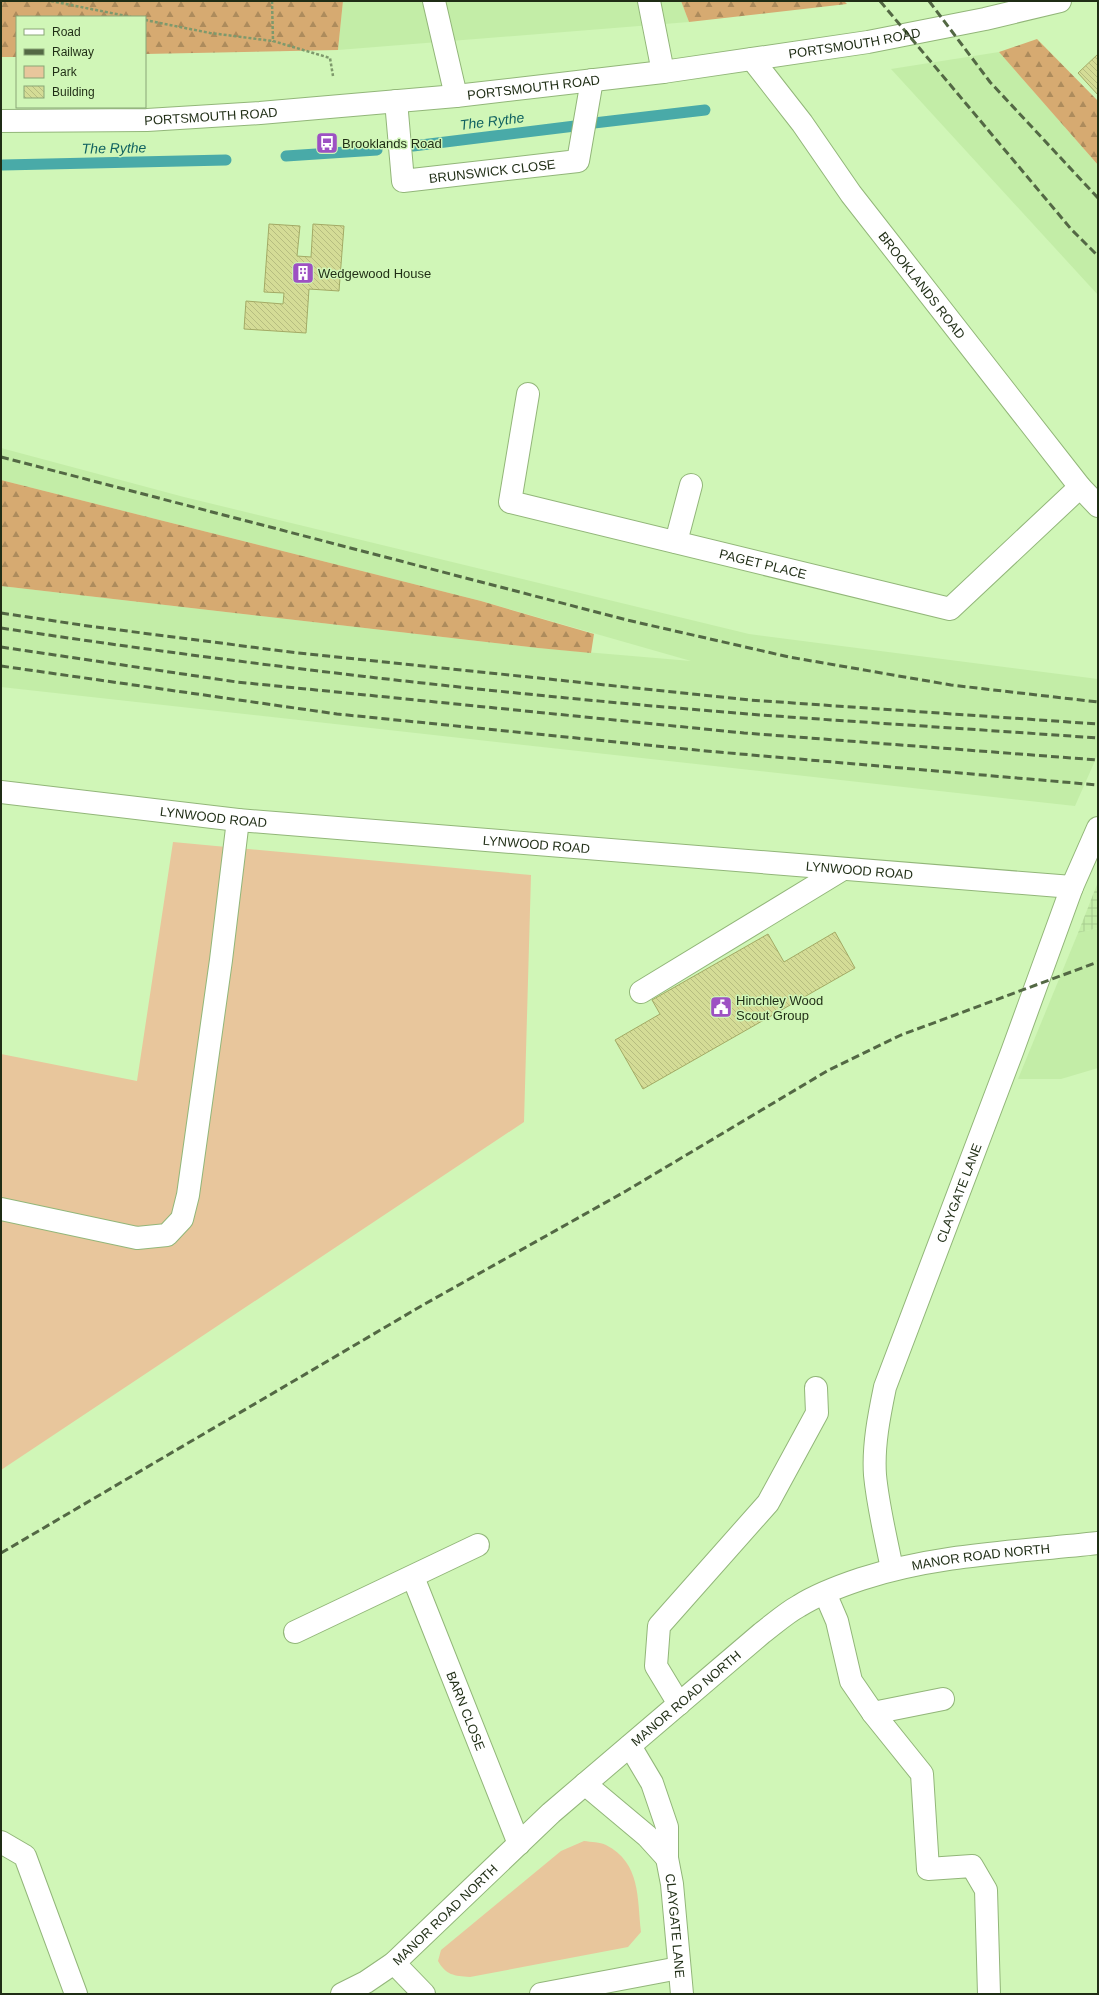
<svg xmlns="http://www.w3.org/2000/svg" width="1099" height="1995" viewBox="0 0 1099 1995" font-family="Helvetica,sans-serif">
  <style>
    .built { fill: #c3eda7 }
    .industrial { fill: url(#industrial-grid) }
    .green { fill: #e8c69c }
    .forest { fill: url(#forest-firs) }
    .lines { fill: none; stroke-linecap: round; stroke-linejoin: round }
    .stream { stroke: #49aaa8; stroke-width: 11 }
    .building { fill: url(#building-back-hatch); stroke: #a3aa65 }
    .minor-casing { stroke: #92b679; stroke-width: 24 }
    .major-casing { stroke: #92b679; stroke-width: 24 }
    .path { stroke: #7e996c; stroke-width: 2.5; stroke-dasharray: 3 2; stroke-linecap: butt }
    .minor { stroke: #fff; stroke-width: 22 }
    .major { stroke: #fff; stroke-width: 22 }
    .rail { stroke: #536844; stroke-width: 3; stroke-dasharray: 8 4; stroke-linecap: butt }
    .labels { text-anchor: middle; dominant-baseline: central; stroke-width: 3; stroke-linejoin: round; paint-order: stroke }
    .street-label { font-size: 13px; fill: #1f2d15; stroke: #d0f6b7 }
    .poi-label { font-size: 13px; fill: #1f2d15; stroke: #d0f6b7; text-anchor: start }
    .water-label { font-size: 14px; font-style: italic; fill: #116261; stroke: #d0f6b7 }
  </style>
  <defs>
    <pattern id="industrial-grid" width="8" height="8" patternUnits="userSpaceOnUse"><rect width="8" height="8" fill="#c3eda7"/><path d="M0 4h8M4 0v8" fill="none" stroke="#a7cc8f"/></pattern>
    <pattern id="forest-firs" width="22" height="20" patternUnits="userSpaceOnUse"><rect width="22" height="20" fill="#d6aa71"/><path d="M5 1l3.5 6h-7zM16 11l3.5 6h-7z" fill="#ad8b5c"/></pattern>
    <pattern id="building-back-hatch" width="6" height="6" patternUnits="userSpaceOnUse"><rect width="6" height="6" fill="#d4dc96"/><path d="M-1 5l2 2M0 0l6 6M5-1l2 2" fill="none" stroke="#b6bd80"/></pattern>
  </defs>
  <rect width="100%" height="100%" fill="#d0f6b7"/>
  <g class="built">
    <path d="M343,1H681L689,22L338,50Z"/>
    <path d="M999,52L1098,165V295L891,69Z"/>
    <path d="M1,448L184,497L749,634L1098,679V754L1075,806L1,687V586L538,648L691,661L481,601L1,480Z"/>
    <path d="M1098,928V1068L1061,1079H1018L1078,933Z"/>
  </g>
  <path class="industrial" d="M1098,882V928L1078,933Z"/>
  <g class="green">
    <path d="M173,842L531,875L524,1122L1,1470V1054L137,1081Z"/>
    <path d="M584,1841C591,1842 600,1842 606,1845C641,1863 637,1898 641,1932L628,1947L470,1977C454,1976 446,1975 438,1961L441,1950L561,1851Z"/>
  </g>
  <g class="forest">
    <path d="M1,1H343L338,50L145,54V17H17V57H1Z"/>
    <path d="M681,1H844L847,4L689,22Z"/>
    <path d="M1037,39L1098,101V165L999,52Z"/>
    <path d="M1,480L481,601L594,634L591,653L538,648L1,586Z"/>
  </g>
  <g class="lines">
    <g class="stream">
      <path d="M594,123L705,110"/>
      <path d="M413,146L575,126"/>
      <path d="M286,156L377,150"/>
      <path d="M3,165L226,160"/>
    </g>
  </g>
  <g class="building">
    <path d="M1098,54V95L1078,73Z"/>
    <path d="M269,224L300,226L297,256L311,257L313,224L344,226L339,291L309,289L306,333L244,329L246,301L283,304L284,293L264,292Z"/>
    <path d="M835,932L855,968L643,1089L615,1040L660,1014L652,1000L768,934L784,962Z"/>
  </g>
  <g class="lines">
    <g class="minor-casing">
      <g id="minor">
        <path d="M434,1L456,96"/>
        <path d="M649,1L663,72"/>
        <path id="s1" d="M752,59L802,123L851,194L1080,487L1098,506"/>
        <path id="s2" d="M396,101L403,181L578,161L592,80"/>
        <path id="s3" d="M528,394L510,502L950,609L1080,487"/>
        <path d="M676,542L691,485"/>
        <path id="s4" d="M1,792L238,820L1072,887"/>
        <path d="M641,992L843,869"/>
        <path d="M1,1209L137,1238L167,1235L182,1219L188,1195L221,960L238,820"/>
        <path id="s5" d="M892,1569C886,1538 878,1507 875,1475C873,1446 879,1416 885,1387L1012,1052L1072,887L1098,828"/>
        <path id="s6" d="M413,1577L519,1844"/>
        <path d="M825,1593L837,1621L851,1681L873,1713L922,1774L928,1869L972,1866L986,1890L989,1994"/>
        <path d="M295,1632L478,1545"/>
        <path d="M679,1704L656,1666L659,1626L768,1503L817,1413L816,1388"/>
        <path d="M873,1713L943,1699"/>
        <path id="s7" d="M630,1746L652,1783L667,1827V1858L672,1884L682,1994"/>
        <path d="M585,1784L647,1836L667,1858"/>
        <path d="M1,1842L25,1856L76,1994"/>
        <path d="M394,1963L424,1994"/>
        <path id="s8" d="M342,1994L366,1982L394,1963L551,1813L762,1633C774,1624 786,1613 799,1606C818,1594 840,1586 861,1579C938,1554 1018,1552 1098,1543"/>
        <path d="M541,1994L679,1968"/>
      </g>
    </g>
    <g class="major-casing">
      <g id="major">
        <path id="s9" d="M1,121L147,120L260,113L456,96L663,72L868,42L985,19L1060,1"/>
      </g>
    </g>
    <g class="path">
      <path d="M51,1L131,17"/>
      <path d="M272,1L273,41L330,58L333,76"/>
      <path d="M145,20L210,33L273,41"/>
    </g>
    <use href="#minor" class="minor"/>
    <use href="#major" class="major"/>
    <g class="rail">
      <path d="M880,1L1071,229L1098,256"/>
      <path d="M929,1L990,82L1098,198"/>
      <path d="M1,457L627,620L789,657L951,685L1098,702"/>
      <path d="M1,613L88,626L298,653L750,700L1098,724"/>
      <path d="M1,628C253,666 507,695 761,715C873,723 986,730 1098,738"/>
      <path d="M1,647L237,682L744,733L1098,760"/>
      <path d="M1,666L337,714L706,751L1098,785"/>
      <path d="M1,1553L423,1305L626,1191L827,1071L901,1035L1098,962"/>
    </g>
  </g>
  <defs>
    <g id="bus-square" transform="scale(1.15)"><rect x="-9" y="-9" width="18" height="18" rx="4" fill="#9d51c3" stroke="#d0f6b7"/><path d="M-5-6H5V4H4V6H2V4H-2V6H-4V4H-5ZM-3.5-4V0h7V-4ZM-3.5 1.2v1.5H-2V1.2ZM2 1.2v1.5H3.5V1.2Z" fill="#fff"/></g>
    <g id="building-square" transform="scale(1.15)"><rect x="-9" y="-9" width="18" height="18" rx="4" fill="#9d51c3" stroke="#d0f6b7"/><path d="M-4-6H4V6H1V3H-1V6H-4ZM-2.5-4.3h1.7v1.8h-1.7ZM.8-4.3h1.7v1.8H.8ZM-2.5-1h1.7V.8h-1.7ZM.8-1h1.7V.8H.8Z" fill="#fff"/></g>
    <g id="civic-square" transform="scale(1.15)"><rect x="-9" y="-9" width="18" height="18" rx="4" fill="#9d51c3" stroke="#d0f6b7"/><path d="M-.6-6.5H3V-4.5H.6V-3L4-1V1h2V6H-6V1h2V-1L-.6-3ZM-1.2 2.5V6h2.4V2.5Z" fill="#fff"/></g>
  </defs>
  <g fill-rule="evenodd">
    <use href="#bus-square" x="327" y="143"/>
    <use href="#building-square" x="303" y="273"/>
    <use href="#civic-square" x="721" y="1007"/>
  </g>
  <g class="labels">
    <g class="street-label">
      <text stroke="none"><textPath href="#s9" startOffset="858">PORTSMOUTH ROAD</textPath></text>
      <text stroke="none"><textPath href="#s9" startOffset="534">PORTSMOUTH ROAD</textPath></text>
      <text stroke="none"><textPath href="#s9" startOffset="210">PORTSMOUTH ROAD</textPath></text>
      <text stroke="none"><textPath href="#s2" startOffset="170">BRUNSWICK CLOSE</textPath></text>
      <text stroke="none"><textPath href="#s1" startOffset="283">BROOKLANDS ROAD</textPath></text>
      <text stroke="none"><textPath href="#s3" startOffset="370">PAGET PLACE</textPath></text>
      <text stroke="none"><textPath href="#s4" startOffset="214">LYNWOOD ROAD</textPath></text>
      <text stroke="none"><textPath href="#s4" startOffset="538">LYNWOOD ROAD</textPath></text>
      <text stroke="none"><textPath href="#s4" startOffset="862">LYNWOOD ROAD</textPath></text>
      <text stroke="none"><textPath href="#s5" startOffset="392">CLAYGATE LANE</textPath></text>
      <text stroke="none"><textPath href="#s8" startOffset="791">MANOR ROAD NORTH</textPath></text>
      <text stroke="none"><textPath href="#s8" startOffset="455">MANOR ROAD NORTH</textPath></text>
      <text stroke="none"><textPath href="#s6" startOffset="144">BARN CLOSE</textPath></text>
      <text stroke="none"><textPath href="#s8" startOffset="131">MANOR ROAD NORTH</textPath></text>
      <text stroke="none"><textPath href="#s7" startOffset="189">CLAYGATE LANE</textPath></text>
    </g>
    <g class="poi-label">
      <text x="342" y="143">Brooklands Road</text>
      <text x="318" y="273">Wedgewood House</text>
      <text x="736" y="1000">Hinchley Wood<tspan x="736" dy="15">Scout Group</tspan></text>
    </g>
    <g class="water-label">
      <text transform="translate(492 121) rotate(-7)">The Rythe</text>
      <text transform="translate(114 148) rotate(-1)">The Rythe</text>
    </g>
  </g>
  <rect width="1099" height="1995" fill="none" stroke="#1f2d15" stroke-width="4"/>
  <rect x="16" y="16" width="130" height="92" fill="#d0f6b7" stroke="#89a676"/>
  <rect x="24" y="29" width="20" height="6" fill="#ffffff" stroke="#89a676"/>
  <text x="52" y="36" font-size="12" fill="#1f2d15">Road</text>
  <rect x="24" y="49" width="20" height="6" fill="#536844" stroke="#89a676"/>
  <text x="52" y="56" font-size="12" fill="#1f2d15">Railway</text>
  <rect x="24" y="66" width="20" height="12" fill="#e8c69c" stroke="#89a676"/>
  <text x="52" y="76" font-size="12" fill="#1f2d15">Park</text>
  <rect x="24" y="86" width="20" height="12" fill="url(#building-back-hatch)" stroke="#89a676"/>
  <text x="52" y="96" font-size="12" fill="#1f2d15">Building</text>
</svg>
